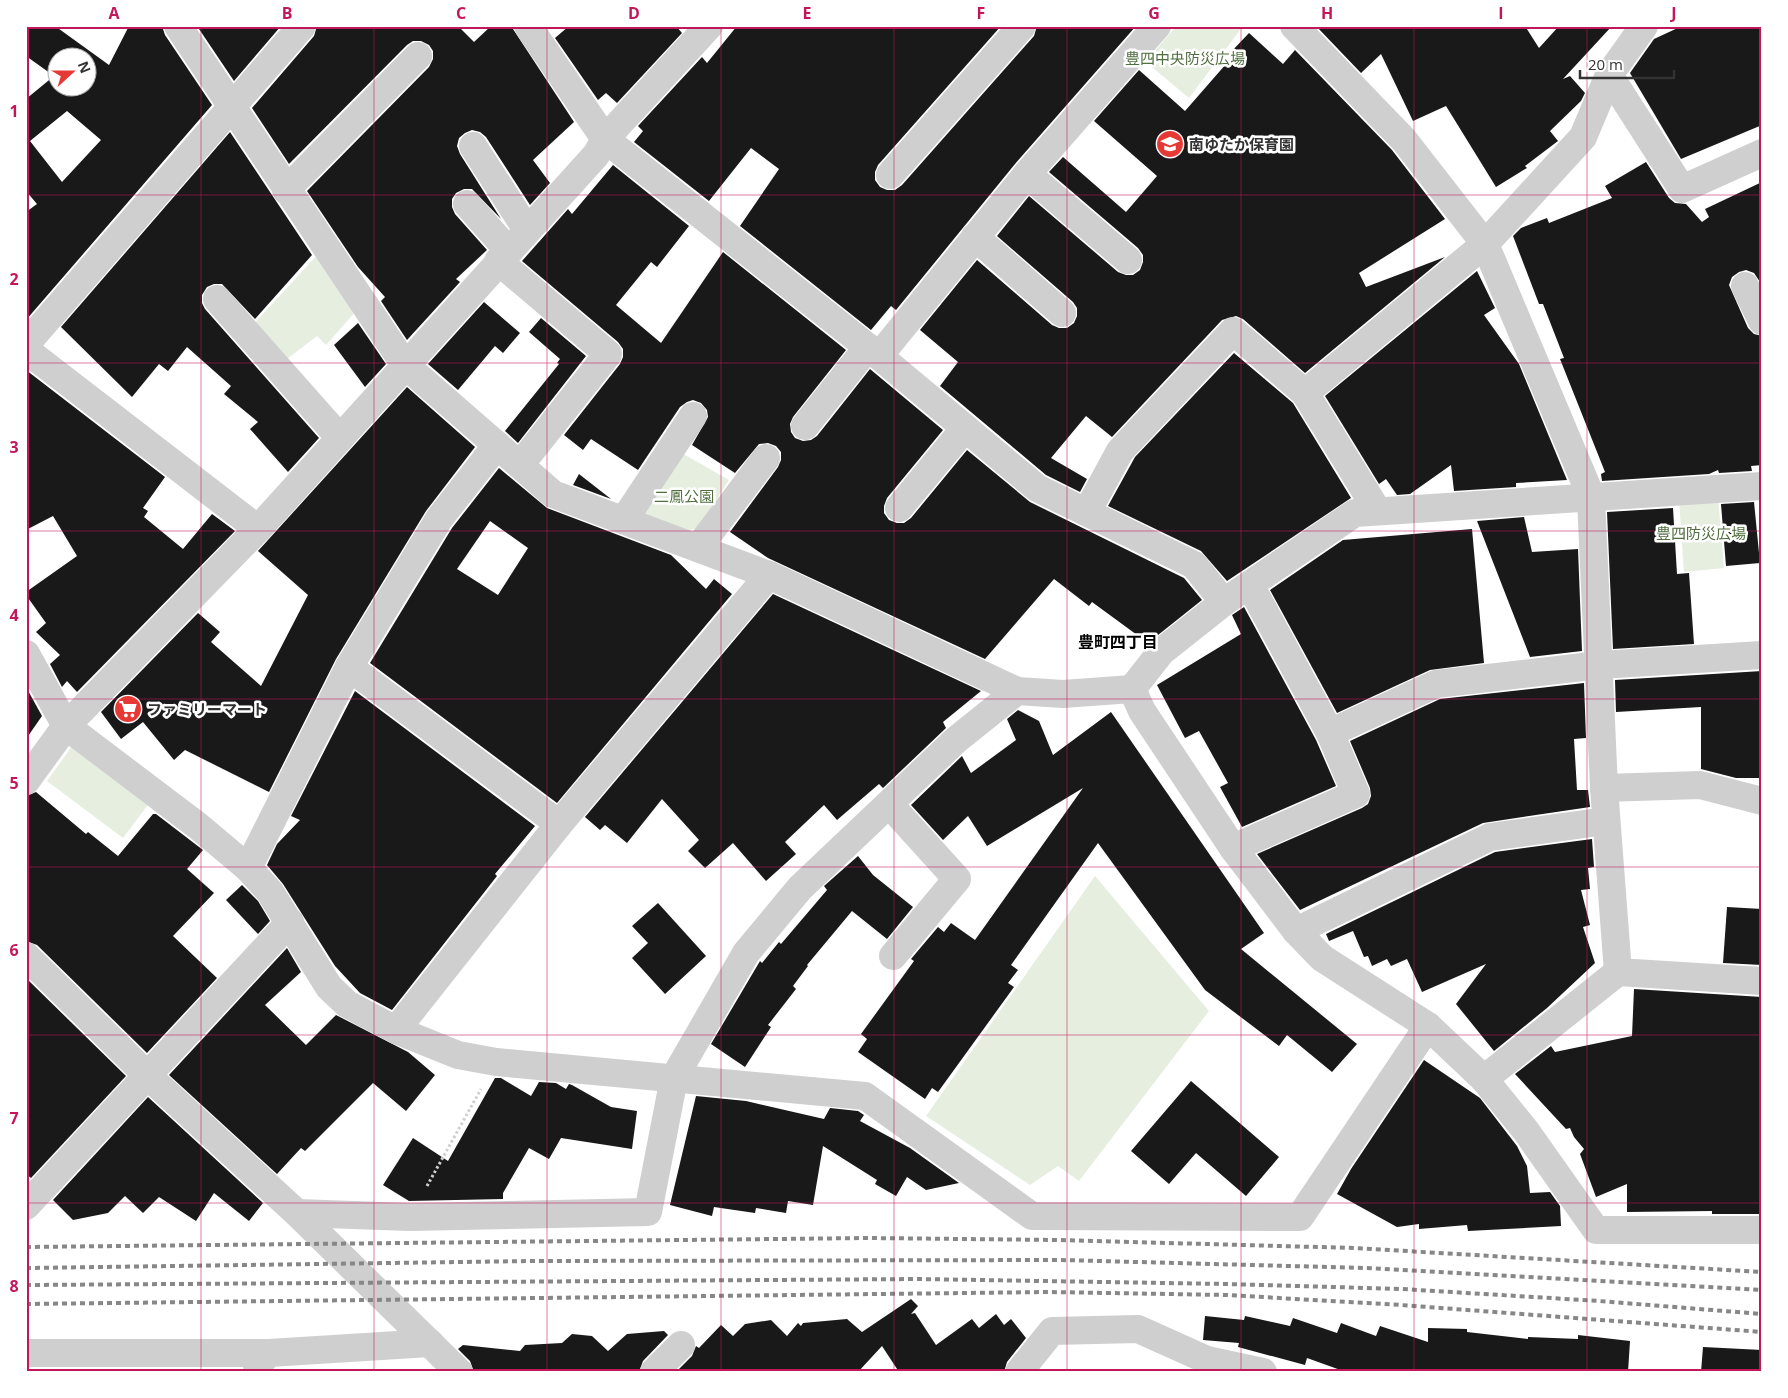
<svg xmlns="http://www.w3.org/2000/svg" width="1788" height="1398" viewBox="0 0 1788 1398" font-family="'Open Sans','Noto Sans JP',sans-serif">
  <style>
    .green { fill: #e6eee0 }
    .building { fill: #191919; fill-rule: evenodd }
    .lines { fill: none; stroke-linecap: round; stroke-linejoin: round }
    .path { stroke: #cfcfcf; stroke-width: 3; stroke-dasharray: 2.5 2.5; stroke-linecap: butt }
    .minor { stroke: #cfcfcf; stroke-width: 28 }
    .rail { stroke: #878787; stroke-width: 4; stroke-dasharray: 5 4; stroke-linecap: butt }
    .grid { fill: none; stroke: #c2185b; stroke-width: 1; stroke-opacity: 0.55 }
    .labels { text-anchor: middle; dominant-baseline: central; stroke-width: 5; stroke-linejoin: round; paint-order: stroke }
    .park-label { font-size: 15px; fill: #506e3e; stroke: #fff }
    .poi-label { font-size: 15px; font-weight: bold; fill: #323232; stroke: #fff; text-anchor: start }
    .neighbourhood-label { font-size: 16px; font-weight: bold; fill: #000; stroke: #fff }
    .neatline { fill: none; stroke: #c2185b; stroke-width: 2 }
    .grid-label { font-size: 16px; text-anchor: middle; font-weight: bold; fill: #c2185b }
  </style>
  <rect width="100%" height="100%" fill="#fff"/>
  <g class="green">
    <path d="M1176,26H1243L1189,98L1146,62Z"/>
    <path d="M319,253L357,310L326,345L317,336L282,363L251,327Z"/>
    <path d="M678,451L729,480L699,528L680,532L642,517Z"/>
    <path d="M1718,497L1724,568L1684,572L1679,499Z"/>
    <path d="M73,745L150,802L123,838L47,781Z"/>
    <path d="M1095,876L1209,1011L1079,1181L1058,1166L1030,1185L926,1116Z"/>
  </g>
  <g class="building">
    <path d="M26,26H55L109,65L129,26H162L165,35L212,105L26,320V212L37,204L26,191V99L54,76L26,56ZM58,58H88V88H58ZM67,111L101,140L62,182L30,141Z"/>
    <path d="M197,26H281L234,81Z"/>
    <path d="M317,26H458L474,42L491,26H511L574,122L533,160L550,183L530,205L486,137L480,132L472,130L465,133L459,138L457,146L460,154L501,219L472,189H464L456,193L452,199V207L455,214L487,250L456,279L460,282L407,340L381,301L385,297L358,267L307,191L429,67L433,59V51L429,45L421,41H413L407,45L289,164L252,108L314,36Z"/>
    <path d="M569,26H676L682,33L617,103L606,93L598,100L555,38Z"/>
    <path d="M737,26H1001L878,165L875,172V180L880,187L887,190H895L902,185L1034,36L1037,26H1136L1015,164L896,310L891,306L871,330L740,226L779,169L751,148L709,201L634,142L643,131L638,126L702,57L707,63Z"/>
    <path d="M1316,26H1525L1539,48L1559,26H1612L1563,79L1570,76L1585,93L1581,101L1550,131L1558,141L1525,166L1527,168L1496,187L1446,106L1413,121L1381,54L1361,73Z"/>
    <path d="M1682,26H1762V125L1681,159L1630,73L1654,39Z"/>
    <path d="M1249,33L1283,64L1295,50L1392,150L1445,219L1359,273L1366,287L1445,257L1305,373L1243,319L1236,316L1222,320L1112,437L1086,416L1051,458L1087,479L1080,492L1046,475L940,386L958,362L920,330L977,260L1052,325L1059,328H1067L1074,323L1077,316V308L1073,302L997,236L1029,196L1118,272L1126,275H1133L1140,270L1143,262V255L1138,248L1049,172L1063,157L1126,212L1157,176L1094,121L1139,70L1185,111L1233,56L1230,53Z"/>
    <path d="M230,132L312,255L255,319L222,284H214L207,287L202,295V303L205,309L319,438L288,472L250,429L258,422L224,394L231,386L187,347L168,371L159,364L132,397L61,327Z"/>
    <path d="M1646,162L1669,198L1675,203L1686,204L1702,222L1709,217L1705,209L1762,182V285L1754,273L1746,270L1739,272L1732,277L1729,285L1748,328L1754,334L1762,336V465L1751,466L1752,471L1719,473L1718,470L1709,474L1602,481L1601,474L1605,472L1560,359L1564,358L1543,304H1539L1513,236L1521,228L1547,218L1549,223L1612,198L1605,186Z"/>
    <path d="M613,165L689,226L657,267L651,262L616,305L661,343L723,252L846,350L793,417L790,424L791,432L795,438L803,441L811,440L817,436L870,369L943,430L887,498L884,506V513L889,520L897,523H904L911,518L967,450L1030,502L1184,578L1202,600L1148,643L1092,602L1089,606L1054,579L985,659L768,558L730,532L778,467L781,460V452L776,446L768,443L759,444L735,473L692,445L708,417L707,410L701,403L693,400L687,402L680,407L638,470L591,439L583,450L564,435L620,364L623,357V349L618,342L522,261L568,209L572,214Z"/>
    <path d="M1477,271L1495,308L1484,315L1519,364L1567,480L1516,483V487L1454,491L1451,465L1410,494L1397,495L1386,479L1379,484L1325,396Z"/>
    <path d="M484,302L520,333L503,353L495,346L458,390L428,364Z"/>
    <path d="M541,318L586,356L518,443L505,431L559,364L557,363L560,359L529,332Z"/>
    <path d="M358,323L386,364L365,387L334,345Z"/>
    <path d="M1234,353L1293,403L1351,498L1227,581L1201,551L1108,506L1135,457Z"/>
    <path d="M26,370L165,477L143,508L148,511L144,517L183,549L212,514L235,531L77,692L67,681L62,687L50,664L60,655L36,632L46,623L26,595V592L77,556L53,516L26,530Z"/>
    <path d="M407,387L475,447L426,511L336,659L269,792L185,750L174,760L143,722L121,739L101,712L198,613L220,632L211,642L261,686L308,595L258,551Z"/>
    <path d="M499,468L547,508L671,555L706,589L714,579L732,594L557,803L370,663L452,528ZM490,521L528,548L498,595L457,569Z"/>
    <path d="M579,474L611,499L573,485Z"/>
    <path d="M1754,502L1760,563L1726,566L1721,504Z"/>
    <path d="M1673,508L1677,574L1689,573L1694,644L1613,649L1607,512Z"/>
    <path d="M1524,517L1532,552L1578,549L1582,651L1530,657L1477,521Z"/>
    <path d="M1472,529L1484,663L1430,670L1337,713L1270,590L1343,540Z"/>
    <path d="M773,594L981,691L943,722L946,728L883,788L879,784L837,820L824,805L785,842L796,854L766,881L733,843L705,868L688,851L699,840L662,799L627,843L605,825L600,830L585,817Z"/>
    <path d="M1244,607L1316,740L1336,786L1242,827L1220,787L1228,783L1199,731L1185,738L1157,685L1241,634L1232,615Z"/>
    <path d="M1762,671V778H1736L1701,769V707L1616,712L1615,680Z"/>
    <path d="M1584,683L1586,738L1574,739L1577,790H1588L1590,807L1483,823L1300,910L1257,854L1362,808L1368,804L1371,796L1370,788L1350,741L1440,699Z"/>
    <path d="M26,687L42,716L26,739Z"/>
    <path d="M355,691L535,826L495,874L497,876L392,1010L360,993L335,966L283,884L267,865L277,844L300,820L291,816Z"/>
    <path d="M1018,710L1039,721L1053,755L1111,712L1264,933L1241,949L1357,1044L1332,1072L1287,1035L1279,1046L1205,990L1098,843L1011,965L1018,970L1008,983L1014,987L938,1092L932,1088L925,1099L858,1052L867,1039L861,1034L914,961L911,959L938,927L944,932L951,923L975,940L1083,788L987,846L968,816L943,840L911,805L962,756L971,773L1016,740L1007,719Z"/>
    <path d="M36,792L86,834L88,832L118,856L153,814H156L203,850L187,869L214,893L173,936L217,978L147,1053L37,945L26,941V796Z"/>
    <path d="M1592,839L1594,867L1588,868L1590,889L1581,890L1590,925L1583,927L1595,963L1547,1008L1494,1051L1456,1004L1486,964L1422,992L1407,959L1391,966L1387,959L1372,966L1368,956L1364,957L1353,931L1329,941L1326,934L1495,852Z"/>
    <path d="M858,856L873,875L913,907L887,939L852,911L807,965L808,966L793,986L796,989L768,1025L771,1027L745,1067L711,1044L760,961L762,963L779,942L781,944L827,890L824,886Z"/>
    <path d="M242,885L258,901L270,921L258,934L226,900Z"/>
    <path d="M658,903L706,956L665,994L632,958L648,943L632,926Z"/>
    <path d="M1727,907L1762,909V965L1723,963Z"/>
    <path d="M287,948L301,972L265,1005L306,1045L336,1015L408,1052L435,1075L406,1111L373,1083L305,1151L301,1148L277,1174L169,1075Z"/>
    <path d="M26,978L126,1076L31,1178L26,1174Z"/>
    <path d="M1634,989L1762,997V1214H1712V1211L1627,1212V1184L1596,1197L1580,1154L1584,1149L1574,1137L1570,1128L1566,1129L1515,1074L1551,1046L1555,1052L1632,1036Z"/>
    <path d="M1424,1060L1480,1098L1517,1146L1527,1166L1530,1193L1550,1192L1560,1206L1561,1226L1468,1231L1467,1225L1419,1229V1224L1397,1227L1337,1194L1351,1169Z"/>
    <path d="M495,1078H501L531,1096L539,1082L556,1083L566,1089L569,1084L572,1085L611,1107L637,1111L632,1149L561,1138L549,1159L529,1148L503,1193V1199L409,1201L383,1185L413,1138L448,1161Z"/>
    <path d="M1191,1081L1279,1157L1246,1196L1196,1153L1169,1184L1131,1151Z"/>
    <path d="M696,1096L746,1101L824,1119L830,1108L858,1111L864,1115L860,1121L910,1148L959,1183L926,1190L907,1177L896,1196L875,1184L877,1180L823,1146L813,1205L788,1201L786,1213L756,1208L755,1213L714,1207L712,1216L670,1205Z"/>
    <path d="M148,1097L263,1203L249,1221L214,1193L196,1221L159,1197L143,1213L125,1196L108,1213L73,1220L53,1200Z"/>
    <path d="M911,1299L918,1306L911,1314L915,1313L936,1345L972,1319L979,1328L996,1314L1004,1325L1011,1319L1026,1338L1007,1362L1004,1372H899L882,1346L858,1372H676L692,1356L696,1346L699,1348L721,1325L733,1336L745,1324L771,1320L787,1336L798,1323L801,1326L803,1323L847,1319L862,1332Z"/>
    <path d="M1205,1316L1244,1320L1245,1316L1290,1326L1293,1318L1337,1333L1341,1323L1376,1336L1380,1326L1428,1342V1328L1467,1329V1332L1528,1339V1337L1578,1339V1335L1630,1341L1628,1372H1346L1307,1358L1305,1365L1238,1347L1239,1343L1203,1340Z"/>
    <path d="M664,1331L668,1335L643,1361L639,1372H474L470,1361L458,1349L463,1345L520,1351L525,1345L562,1343L572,1334L592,1336L608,1351L627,1334Z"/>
    <path d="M1703,1347L1762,1350V1372H1701Z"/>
  </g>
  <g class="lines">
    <path class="path" d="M427,1186L481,1089"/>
    <g class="minor">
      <path d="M178,26L405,365L553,494L769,575L1017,691L1063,694L1132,689L1161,652L1224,602L1355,513L1762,486"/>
      <path d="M528,26L605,139L879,356L1037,488L1194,565L1224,602"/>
      <path d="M1294,26L1404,140L1485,244L1588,489L1591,498L1604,788L1618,972L1762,981"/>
      <path d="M1609,75L1682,189L1762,153"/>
      <path d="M473,146L527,230"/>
      <path d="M1027,174L1128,260"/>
      <path d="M890,175L1022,26"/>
      <path d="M286,190L418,56"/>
      <path d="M467,204L508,250"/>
      <path d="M975,237L1062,313"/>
      <path d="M498,261L608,354L520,465"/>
      <path d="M1745,286L1762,321"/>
      <path d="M217,299L340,438"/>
      <path d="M26,344L302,26"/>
      <path d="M26,350L258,529"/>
      <path d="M879,356L1027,174L1157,26"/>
      <path d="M805,426L868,347"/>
      <path d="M899,508L965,428"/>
      <path d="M1377,510L1305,393L1485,244L1583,137L1609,75L1644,26"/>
      <path d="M1087,512L1120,451L1233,331L1305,393"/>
      <path d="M624,520L693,416"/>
      <path d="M698,548L766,458"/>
      <path d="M26,654L66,726L198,826L248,868L270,892L329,987L347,1004L396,1030L458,1055L496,1062L865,1096L1032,1216L1300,1217L1428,1026"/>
      <path d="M349,667L559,824"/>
      <path d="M1132,689L1142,711L1233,848L1296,931L1322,958L1428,1026L1484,1079L1526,1131L1596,1230H1762"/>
      <path d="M1330,733L1436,684L1600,665L1762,655"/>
      <path d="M26,781L66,726L258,529L596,155L605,139L709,26"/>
      <path d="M1604,788L1700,785L1762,801"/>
      <path d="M889,804L957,879L893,956"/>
      <path d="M1233,848L1356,794L1330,733L1250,585"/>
      <path d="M248,868L349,667L439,519L497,445"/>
      <path d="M1296,931L1490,837L1606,821"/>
      <path d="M26,956L149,1077L297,1213L459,1372"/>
      <path d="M396,1030L559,824L769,575"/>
      <path d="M1484,1079L1618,972"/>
      <path d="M26,1206L290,922"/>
      <path d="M297,1213L410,1217L648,1212L674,1078L746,953L800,888L956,740L1017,691"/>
      <path d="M26,1353H269"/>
      <path d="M257,1366L269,1353L430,1343"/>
      <path d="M654,1372L681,1345"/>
      <path d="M1019,1372L1052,1331L1138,1329L1207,1360L1263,1372"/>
    </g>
    <g class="rail">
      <path d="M26,1247L869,1238L1057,1240L1355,1248L1762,1272"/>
      <path d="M26,1268L532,1261L1061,1260L1366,1268L1762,1290"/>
      <path d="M26,1285L918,1279L1227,1284L1402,1289L1599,1301L1762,1314"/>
      <path d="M26,1304L1049,1292L1227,1295L1401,1305L1762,1332"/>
    </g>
  </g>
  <path class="grid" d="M201,26V1372M374,26V1372M547,26V1372M721,26V1372M894,26V1372M1067,26V1372M1241,26V1372M1414,26V1372M1587,26V1372M26,195H1762M26,363H1762M26,531H1762M26,699H1762M26,867H1762M26,1035H1762M26,1203H1762"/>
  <defs>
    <g id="school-disc" transform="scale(1.4375)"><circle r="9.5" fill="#e63936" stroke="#fff"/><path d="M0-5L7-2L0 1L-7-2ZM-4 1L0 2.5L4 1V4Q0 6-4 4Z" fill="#fff"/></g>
    <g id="supermarket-disc" transform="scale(1.4375)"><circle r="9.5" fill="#e63936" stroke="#fff"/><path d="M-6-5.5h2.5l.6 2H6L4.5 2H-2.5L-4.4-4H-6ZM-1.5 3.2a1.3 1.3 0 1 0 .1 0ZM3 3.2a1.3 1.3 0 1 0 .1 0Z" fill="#fff"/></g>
  </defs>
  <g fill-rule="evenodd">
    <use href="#school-disc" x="1170" y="144"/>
    <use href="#supermarket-disc" x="128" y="709"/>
  </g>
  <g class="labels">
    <g class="park-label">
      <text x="1185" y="58">豊四中央防災広場</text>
      <text x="684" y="496">二鳳公園</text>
      <text x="1701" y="533">豊四防災広場</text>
    </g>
    <g class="poi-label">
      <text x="1189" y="144">南ゆたか保育園</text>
      <text x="147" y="709">ファミリーマート</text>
    </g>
    <g class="neighbourhood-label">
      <text x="1118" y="642">豊町四丁目</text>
    </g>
  </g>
  <rect width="1788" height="1398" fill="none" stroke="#ffffff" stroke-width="55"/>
  <g transform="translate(72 72) rotate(69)"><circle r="24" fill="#ffffff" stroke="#adadad"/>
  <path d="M0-4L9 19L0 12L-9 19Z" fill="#e63936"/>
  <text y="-8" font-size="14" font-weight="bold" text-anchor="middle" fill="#323232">N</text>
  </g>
  <path d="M1580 70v8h94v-8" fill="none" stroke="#323232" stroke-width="2.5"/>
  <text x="1588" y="70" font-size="15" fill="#323232" stroke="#ffffff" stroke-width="4" paint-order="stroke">20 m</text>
  <rect x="28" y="28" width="1732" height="1342" class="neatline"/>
  <g class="grid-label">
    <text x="114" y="19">A</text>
    <text x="287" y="19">B</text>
    <text x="461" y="19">C</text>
    <text x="634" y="19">D</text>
    <text x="807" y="19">E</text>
    <text x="981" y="19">F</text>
    <text x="1154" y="19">G</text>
    <text x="1327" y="19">H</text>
    <text x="1501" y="19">I</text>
    <text x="1674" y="19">J</text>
    <text x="14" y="117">1</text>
    <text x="14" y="285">2</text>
    <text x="14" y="453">3</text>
    <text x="14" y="621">4</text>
    <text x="14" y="789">5</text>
    <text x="14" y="956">6</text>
    <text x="14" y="1124">7</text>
    <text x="14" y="1292">8</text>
  </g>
</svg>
